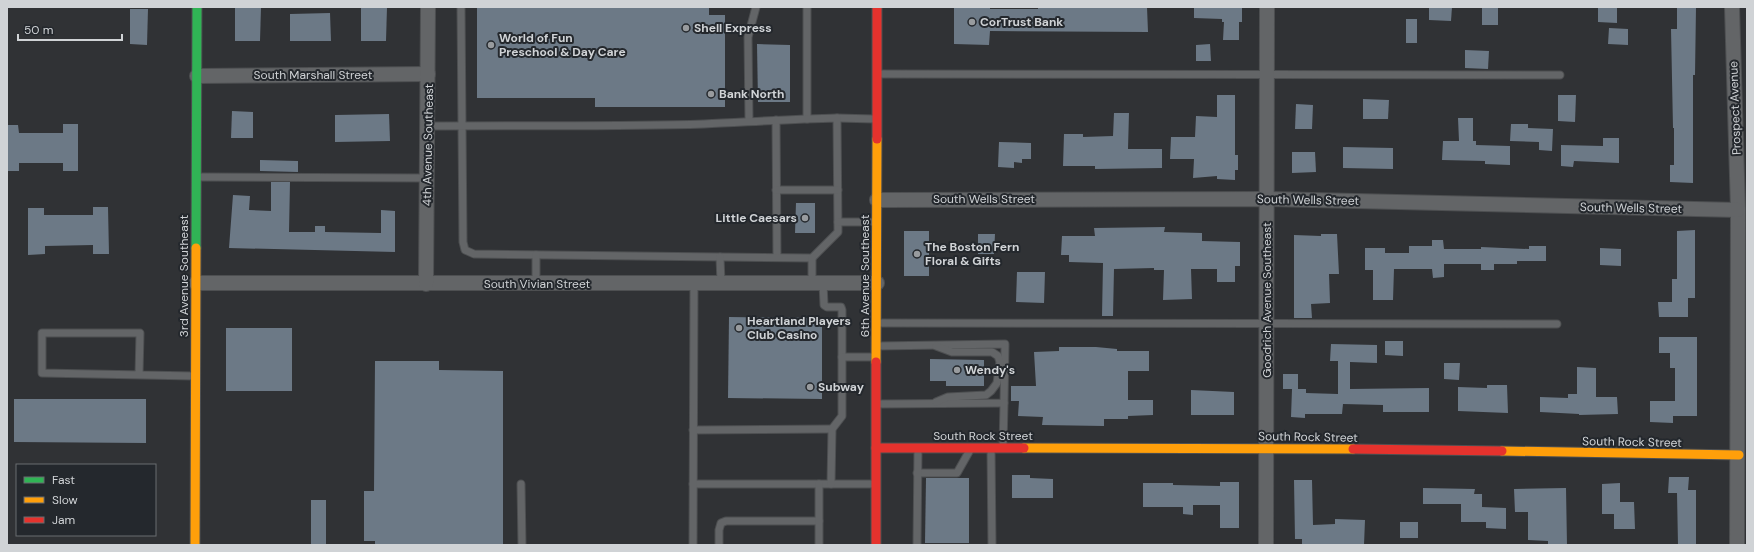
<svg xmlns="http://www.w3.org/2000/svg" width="1754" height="552" viewBox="0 0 1754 552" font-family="'DM Sans',sans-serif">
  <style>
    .building { fill: #6c7986 }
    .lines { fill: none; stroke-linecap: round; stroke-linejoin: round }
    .lane-casing { stroke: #4d4f51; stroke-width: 9 }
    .street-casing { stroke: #4d4f51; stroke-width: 16 }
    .fast-casing { stroke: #4d4f51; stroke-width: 11 }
    .slow-casing { stroke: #4d4f51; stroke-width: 11 }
    .jam-casing { stroke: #4d4f51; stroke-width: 11 }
    .lane { stroke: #636567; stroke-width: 7 }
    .street { stroke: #636567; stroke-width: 14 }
    .fast { stroke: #30b455; stroke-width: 9 }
    .slow { stroke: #ff9f0a; stroke-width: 9 }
    .jam { stroke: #e5322d; stroke-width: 9 }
    .poi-dot { fill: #989b9e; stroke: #24282d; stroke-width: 1.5 }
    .labels { text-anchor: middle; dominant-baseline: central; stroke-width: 4; stroke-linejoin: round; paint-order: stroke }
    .poi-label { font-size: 12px; font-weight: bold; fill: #d0d3d6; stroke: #24282d; text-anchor: start }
    .street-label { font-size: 12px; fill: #d0d3d6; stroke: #24282d }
  </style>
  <rect width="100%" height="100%" fill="#303235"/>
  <g class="building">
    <path d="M235,7H261L260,41H235Z"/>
    <path d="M361,7H387L386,41H361Z"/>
    <path d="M477,7H709V15H725V107H595V98H477Z"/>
    <path d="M954,7H990V9H1038V7H1147L1148,32L990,31L989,45L954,44Z"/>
    <path d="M1194,7H1242V22H1239V40H1223L1224,22H1222V19L1194,18Z"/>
    <path d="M1429,7H1452L1451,21L1429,20Z"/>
    <rect x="1482" y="7" width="16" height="18"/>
    <path d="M1598,7H1617V23L1598,22Z"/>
    <path d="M1677,7H1696L1695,75H1693V183L1670,182V165H1674V128H1673L1671,29H1677Z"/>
    <path d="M130,9H148L147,45L130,44Z"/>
    <path d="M330,13L331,41H290V14Z"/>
    <rect x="1406" y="19" width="11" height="24"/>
    <path d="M1609,28L1628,29V45L1608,44Z"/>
    <path d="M757,44L790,45V102H758Z"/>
    <path d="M1210,44L1211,61H1196V45Z"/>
    <path d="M1465,50L1489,51L1488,69L1465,68Z"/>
    <path d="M1217,95H1235V155H1238V170H1235V180L1217,179V176L1193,178L1194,159H1170L1171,137H1195L1196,116L1217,117Z"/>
    <path d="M1558,95H1576L1575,122L1558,121Z"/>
    <path d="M1363,99L1389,100L1388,119H1363Z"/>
    <path d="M1296,104L1313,105L1312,129H1295Z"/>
    <path d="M232,111L253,112V138H231Z"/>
    <path d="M1114,113H1129L1128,149H1162V168L1095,169V166H1063L1064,134H1083V137L1113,136Z"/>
    <path d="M389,114L390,141L335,142V115Z"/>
    <path d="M1458,118H1473V141H1476V145L1510,146V165L1485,164V161L1442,160L1443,141H1459Z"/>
    <path d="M63,124H78V171H63V163H19V171H7V125H18L19,133H63Z"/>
    <path d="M1511,124H1528V128L1553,129L1552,151L1539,150V142L1510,141Z"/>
    <path d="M1603,138H1619V163L1574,161L1573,167L1561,166V145L1603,146Z"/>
    <path d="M999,142L1031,143V159H1022V163L1014,162V168L998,167Z"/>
    <path d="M1343,147L1393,148V169L1343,168Z"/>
    <path d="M1292,152H1315L1316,172L1292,173Z"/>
    <path d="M260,160L298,161V172L260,171Z"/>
    <path d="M271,182H290L289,232H315V226H325V232L381,233V210L395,211V252L229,248L233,195L250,196L249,210L271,211Z"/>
    <path d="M796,203H815V233H795Z"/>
    <path d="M93,207H108L109,254H93V245L45,246V254L28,255V208H44V215H93Z"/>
    <path d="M1165,227L1164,232L1202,233V241L1240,242V266H1235V282H1217V269H1191L1192,299L1163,300L1164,270H1154V268L1114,269L1113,316H1102L1103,263L1069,262V255H1061L1062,236H1095L1094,228Z"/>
    <path d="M1695,230V298H1688V317H1659L1658,302H1672V279H1677V231Z"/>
    <rect x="904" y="231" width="25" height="45"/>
    <path d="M978,234H995L994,254H978Z"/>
    <path d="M1321,234H1337L1339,274H1329L1330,303L1311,304L1312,318H1294V235L1321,236Z"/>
    <path d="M1432,240H1443L1444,249H1481V247L1529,249V246H1546V261H1517V264H1494V270H1481V264H1444V277L1433,278L1432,269H1394L1393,300H1373V270H1365V248H1385V253H1409V246H1432Z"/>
    <path d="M1600,248L1621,249V266L1600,265Z"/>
    <path d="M1017,272H1045L1044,303L1016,302Z"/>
    <path d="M729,317L822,318V399L728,398Z"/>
    <rect x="226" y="328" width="66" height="63"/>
    <path d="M1659,337H1697V416H1673V423L1650,422V401H1675V368H1670V353H1659Z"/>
    <path d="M1385,341H1403V356L1385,355Z"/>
    <path d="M1331,344L1377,345V363L1350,362V389L1429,388V412H1383V405L1343,404L1342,414H1305V418L1291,417L1292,389H1306V393L1338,394V361H1330Z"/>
    <path d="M1059,347H1096L1117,349V351H1149V371H1128V400H1153V415L1128,416V419H1104V426L1042,425L1043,417L1018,416L1019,401H1011V386H1036L1034,352L1059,351Z"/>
    <path d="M930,359L984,360V386H946V381H930Z"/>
    <path d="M375,361H439V370L503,371V545H375V541H364V491H374Z"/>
    <path d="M1444,363H1460L1459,380L1444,379Z"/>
    <path d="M1577,367L1596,368V397H1617L1618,414L1579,415V414L1540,412V397L1568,398V394H1577Z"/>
    <rect x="1283" y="374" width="15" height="15"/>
    <path d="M1487,385H1507L1508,413L1458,411V387L1487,388Z"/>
    <path d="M1191,390L1234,392V415H1191Z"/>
    <path d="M14,399H146V443L14,442Z"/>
    <path d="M1012,475H1030V478L1053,479V498H1012Z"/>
    <path d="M1669,477H1689L1688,490H1696V545H1678L1677,493H1668Z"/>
    <path d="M926,478H969V543H925Z"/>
    <path d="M1294,480H1312L1313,525L1335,524V519L1365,520L1364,545H1302V539H1295Z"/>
    <path d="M1220,482H1239V528H1220V505H1193V515L1183,514V507H1143V483H1173V485L1220,486Z"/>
    <path d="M1620,483V502H1634L1635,529H1614V514H1602V484Z"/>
    <path d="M1423,488L1475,489L1474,494H1482V507L1506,508V529L1486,528V522H1461V504H1423Z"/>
    <path d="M1566,488L1567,545H1548V541L1528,540V512H1515L1514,489Z"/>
    <rect x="311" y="500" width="15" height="45"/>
    <rect x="1400" y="522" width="18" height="16"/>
  </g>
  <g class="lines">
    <g class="lane-casing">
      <g id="lane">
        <path d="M807,7V119"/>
        <path d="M879,74L1560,75"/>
        <path d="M837,118L875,119"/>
        <path d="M776,120L777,257"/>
        <path d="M749,121L748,37L756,7"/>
        <path d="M428,126C520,125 612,127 704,124C748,122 793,119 837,118L838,232L812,258L474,254L465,250L463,242L461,7"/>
        <path d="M198,177L427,178"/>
        <path d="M776,190H838"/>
        <path d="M838,222H874"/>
        <path d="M720,257L721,283"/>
        <path d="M812,258V283"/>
        <path d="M536,283V255"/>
        <path d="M823,283L824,305L827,307H841L842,310V357"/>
        <path d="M879,323L1557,324"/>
        <path d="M878,346L1005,344L1004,403L879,404"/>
        <path d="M139,375L140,333H42V373L194,376"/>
        <path d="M936,402L948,397L986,395L991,391L997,383L1000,362L998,356L992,352H952L936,346"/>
        <path d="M693,430L832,429"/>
        <path d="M1003,447L1004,403"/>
        <path d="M991,448L992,545"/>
        <path d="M917,473H957L970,450"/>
        <path d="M521,484L522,545"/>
        <path d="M693,484H875"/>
        <path d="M831,484L832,429L842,416V357H874"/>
        <path d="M693,545L694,283"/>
        <path d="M719,545V530L721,523L726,521H819"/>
        <path d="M819,545V484"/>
        <path d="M917,545L918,449"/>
      </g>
    </g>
    <g class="street-casing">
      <g id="street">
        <path d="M1732,7L1738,210L1737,545"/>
        <path d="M197,76L428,74"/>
        <path d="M877,200L1266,199L1738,210"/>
        <path d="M196,283H877"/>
        <path d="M426,284L428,7"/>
        <path d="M1266,545L1267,7"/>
      </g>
    </g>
    <g class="fast-casing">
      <path id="fast" d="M196,248L197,7"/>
    </g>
    <g class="slow-casing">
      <g id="slow">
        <path d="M876,362L877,139"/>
        <path d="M1024,448L1353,449"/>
        <path d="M1502,451L1739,455"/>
        <path d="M195,545L196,248"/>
      </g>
    </g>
    <g class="jam-casing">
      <g id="jam">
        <path d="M877,139V7"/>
        <path d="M876,448H1024"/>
        <path d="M1353,449L1502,451"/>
        <path d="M876,545V362"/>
      </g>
    </g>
    <use href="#lane" class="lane"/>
    <use href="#street" class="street"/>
    <use href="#fast" class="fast"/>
    <use href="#slow" class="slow"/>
    <use href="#jam" class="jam"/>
  </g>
  <g class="poi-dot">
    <circle cx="972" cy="22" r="4"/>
    <circle cx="686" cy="28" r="4"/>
    <circle cx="491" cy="45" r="4"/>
    <circle cx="711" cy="94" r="4"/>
    <circle cx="805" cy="218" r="4"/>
    <circle cx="917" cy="254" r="4"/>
    <circle cx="739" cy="328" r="4"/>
    <circle cx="957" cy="370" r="4"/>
    <circle cx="810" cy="387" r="4"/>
  </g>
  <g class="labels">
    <g class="poi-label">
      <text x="980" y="22">CorTrust Bank</text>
      <text x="694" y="28">Shell Express</text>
      <text x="499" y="38">World of Fun<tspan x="499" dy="14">Preschool &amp; Day Care</tspan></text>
      <text x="719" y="94">Bank North</text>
      <text x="797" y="218" text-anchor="end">Little Caesars</text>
      <text x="925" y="247">The Boston Fern<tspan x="925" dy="14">Floral &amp; Gifts</tspan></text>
      <text x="747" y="321">Heartland Players<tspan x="747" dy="14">Club Casino</tspan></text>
      <text x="965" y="370">Wendy's</text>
      <text x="818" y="387">Subway</text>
    </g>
    <g class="street-label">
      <text x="313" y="75">South Marshall Street</text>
      <text transform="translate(1735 108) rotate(-92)">Prospect Avenue</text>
      <text transform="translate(428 145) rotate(-89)">4th Avenue Southeast</text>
      <text x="984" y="199">South Wells Street</text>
      <text transform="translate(1308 200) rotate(1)">South Wells Street</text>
      <text transform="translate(1631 208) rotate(1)">South Wells Street</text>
      <text transform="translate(184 276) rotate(-90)">3rd Avenue Southeast</text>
      <text transform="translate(865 276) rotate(-90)">6th Avenue Southeast</text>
      <text x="537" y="284">South Vivian Street</text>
      <text transform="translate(1267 300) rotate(-90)">Goodrich Avenue Southeast</text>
      <text x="983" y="436">South Rock Street</text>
      <text transform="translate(1308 437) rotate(1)">South Rock Street</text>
      <text transform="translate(1632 442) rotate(1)">South Rock Street</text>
    </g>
  </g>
  <rect width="1754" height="552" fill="none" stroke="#d0d3d6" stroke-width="16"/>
  <rect x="16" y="464" width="140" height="72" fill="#24282d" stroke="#696c71"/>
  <rect x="24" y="477" width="20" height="6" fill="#30b455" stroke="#696c71"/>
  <text x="52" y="484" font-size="12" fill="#d0d3d6">Fast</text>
  <rect x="24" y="497" width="20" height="6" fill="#ff9f0a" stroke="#696c71"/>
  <text x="52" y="504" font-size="12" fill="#d0d3d6">Slow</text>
  <rect x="24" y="517" width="20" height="6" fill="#e5322d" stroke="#696c71"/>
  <text x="52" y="524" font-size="12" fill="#d0d3d6">Jam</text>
  <path d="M18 34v6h104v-6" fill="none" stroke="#d0d3d6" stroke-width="2"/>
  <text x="24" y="34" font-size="12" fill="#d0d3d6" stroke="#24282d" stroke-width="3" paint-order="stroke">50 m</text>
</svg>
